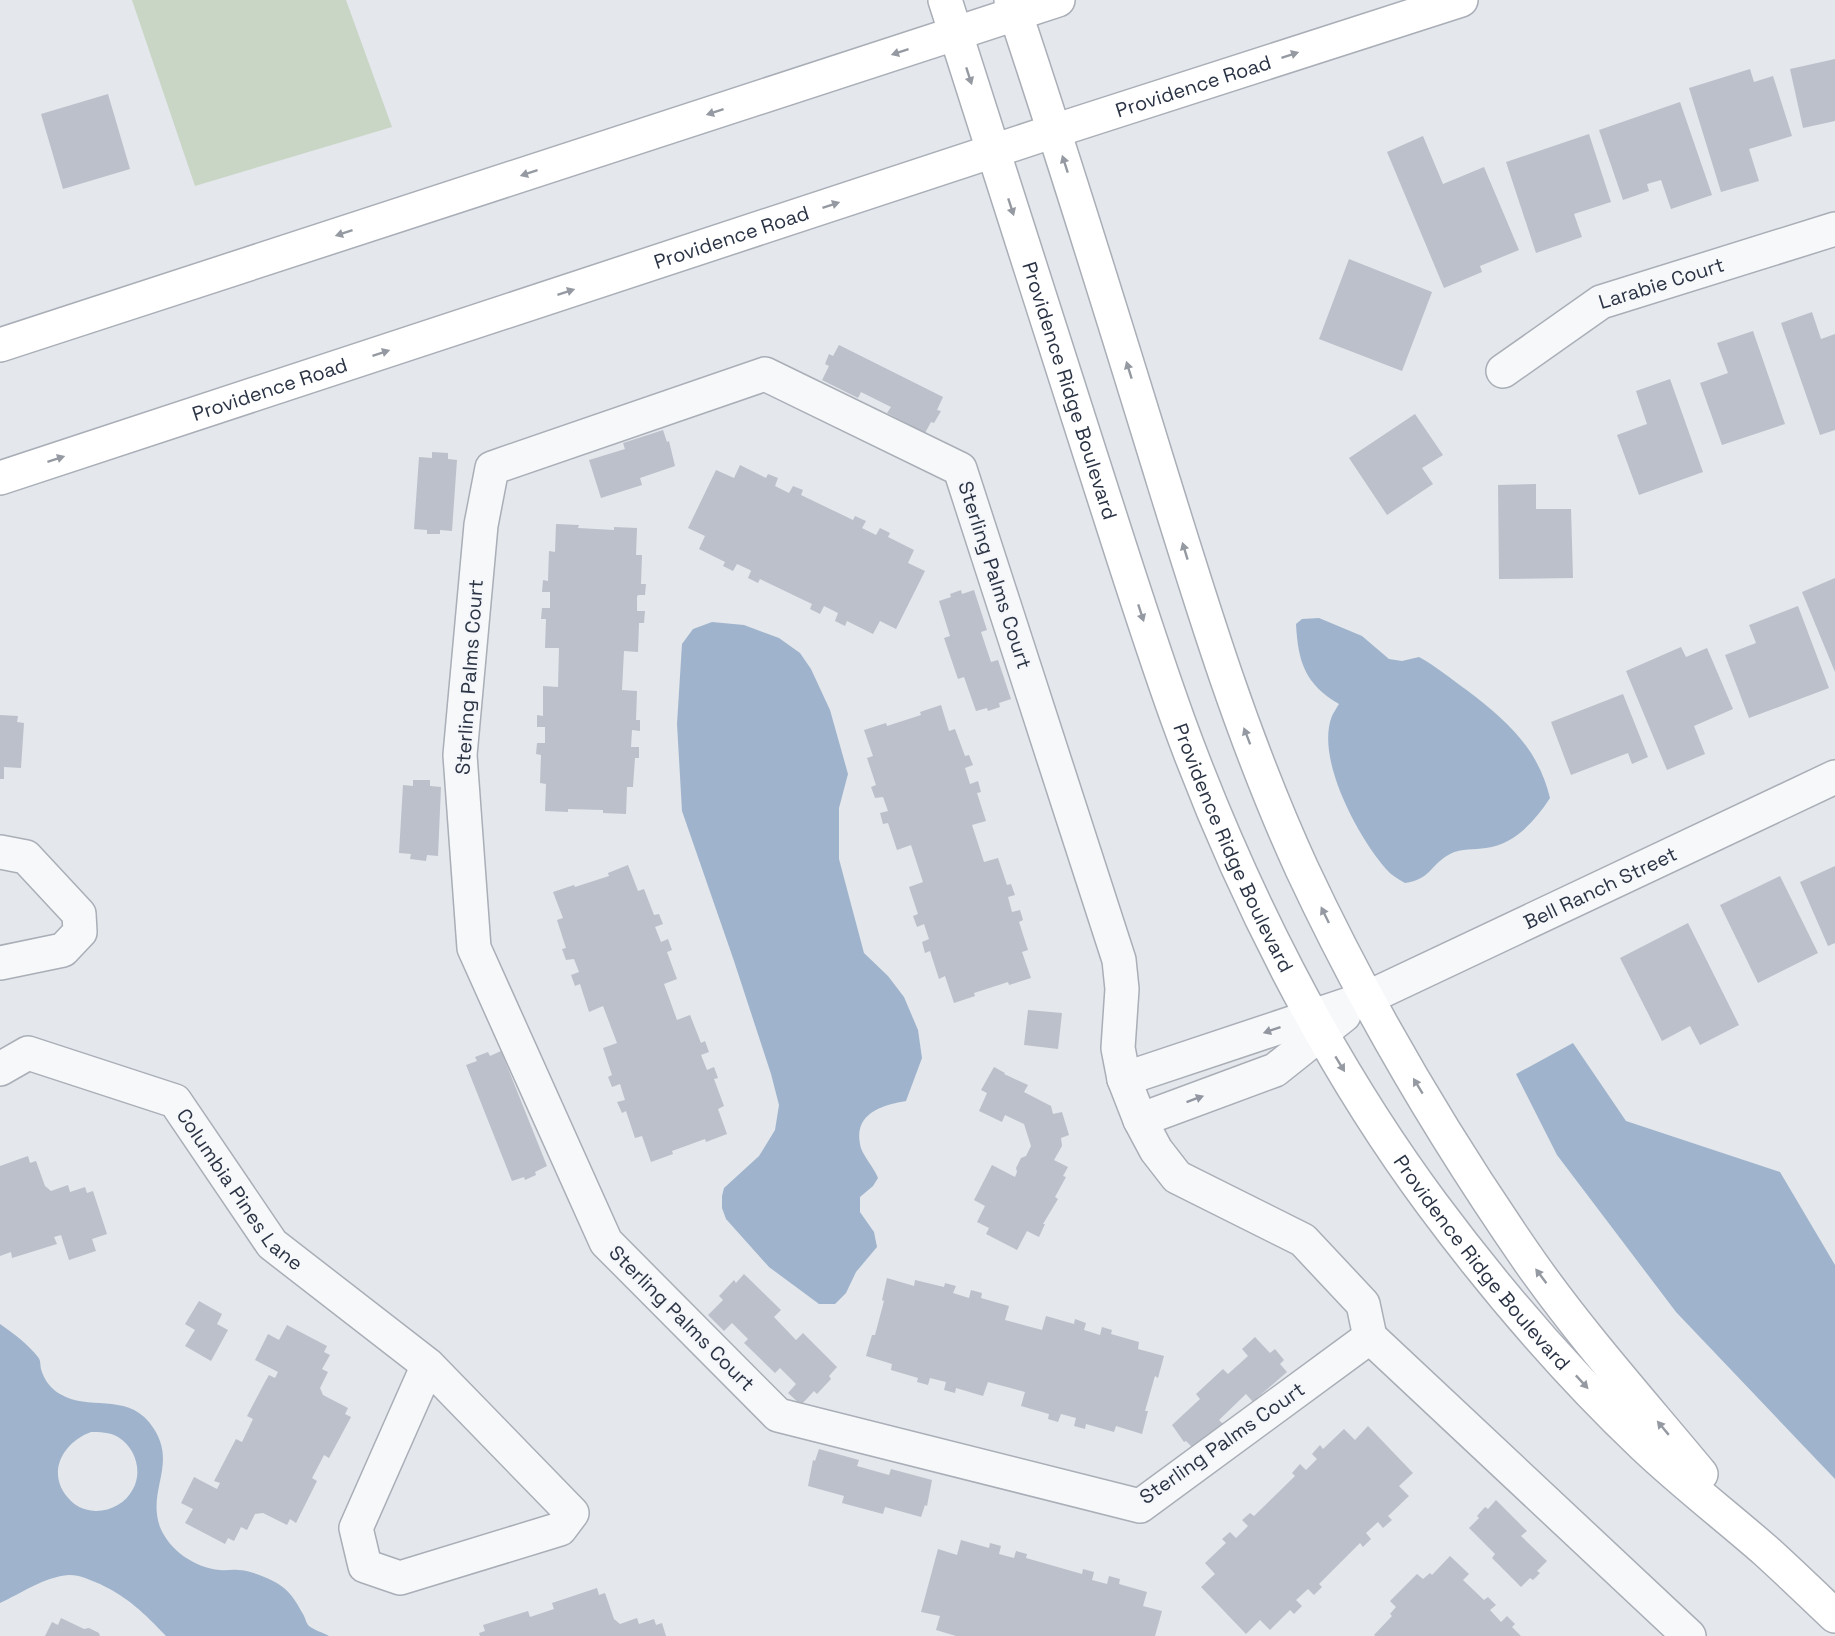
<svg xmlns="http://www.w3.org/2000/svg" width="1835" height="1636" viewBox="0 0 1835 1636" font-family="'Space Grotesk',sans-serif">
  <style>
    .green { fill: #c9d6c5 }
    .water { fill: #9fb4cc; fill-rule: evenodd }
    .building { fill: #bbc0ca }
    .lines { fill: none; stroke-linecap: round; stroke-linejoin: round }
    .street-casing { stroke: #a9aeb7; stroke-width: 36 }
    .secondary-casing { stroke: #a9aeb7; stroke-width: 36 }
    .street { stroke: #f7f8fa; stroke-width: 33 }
    .secondary { stroke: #fff; stroke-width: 33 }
    .oneway { fill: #959aa2 }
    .oneway2 { fill: #9196a0 }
    .labels { text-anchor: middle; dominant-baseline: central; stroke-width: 4.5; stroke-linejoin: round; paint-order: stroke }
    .street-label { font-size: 20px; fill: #2b3445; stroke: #f4f6f9 }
  </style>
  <rect width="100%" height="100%" fill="#e4e7ec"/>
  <path class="green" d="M132,0H346L392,127L195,186Z"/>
  <g class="water">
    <path d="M1319,618L1362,636L1389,659L1402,661L1419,657C1437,667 1451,679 1468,691C1507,721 1538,748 1550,798C1535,821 1515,844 1486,848C1474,850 1462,848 1450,854C1431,864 1430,880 1405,883C1398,879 1391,875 1386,869C1358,837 1315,758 1332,716C1334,712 1337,707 1339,704C1305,684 1298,662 1296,624L1302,619Z"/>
    <path d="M712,622L744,625L779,638L800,653L811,669L830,710L848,774L839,808V859L864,953L888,976L904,997L918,1030L922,1058L906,1101C883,1105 854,1113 860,1144C861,1154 874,1167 878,1178L873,1186L860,1197V1212L874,1232L877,1247L856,1272L846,1293L835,1304H819L769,1267L726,1219L722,1208V1196L724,1188L759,1156L775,1130L779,1105L771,1074L734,961L682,811L677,724L682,644L693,629Z"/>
    <path d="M1573,1043L1626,1121L1780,1172L1835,1265V1479L1676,1312L1557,1155L1516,1074Z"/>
    <path d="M0,1324C13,1333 28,1344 38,1357C41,1361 40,1364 41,1369C44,1380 51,1389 60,1394C88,1411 125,1393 149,1422C181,1462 146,1488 160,1527C169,1550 195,1568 220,1570C226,1571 232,1569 238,1570C247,1570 260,1575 269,1579C288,1588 293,1596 303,1614C305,1617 306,1623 309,1626C314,1630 324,1633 329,1636H166C144,1613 129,1598 100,1584C90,1580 81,1575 69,1575C44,1577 22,1593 0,1603ZM91,1432C100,1432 109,1432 118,1437C135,1447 143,1471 133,1489C122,1511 90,1519 71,1501C45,1476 61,1443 91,1432Z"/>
  </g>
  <g class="building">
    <path d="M1835,59V121L1803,128L1790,69Z"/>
    <path d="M1750,69L1754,82L1773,76L1792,136L1749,149L1759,181L1721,192L1689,88Z"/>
    <path d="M108,94L130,169L63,189L41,114Z"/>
    <path d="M1680,102L1712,195L1671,209L1661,180L1647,184L1649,191L1623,200L1599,130Z"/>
    <path d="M1589,134L1611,202L1574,214L1582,237L1536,253L1506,162Z"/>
    <path d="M1423,136L1443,184L1484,167L1519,250L1480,266L1482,272L1444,288L1387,152Z"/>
    <path d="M1349,259L1432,292L1402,371L1319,339Z"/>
    <path d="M1812,312L1821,339L1835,334V430L1820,435L1781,323Z"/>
    <path d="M1753,331L1785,424L1722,445L1700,383L1728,373L1717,343Z"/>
    <path d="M839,345L943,397L937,410L941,411L934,423L931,422L925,433L887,413L891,407L861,392L858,398L822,380L829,366L825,364L829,354L833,356Z"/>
    <path d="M1670,379L1703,472L1639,495L1617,435L1647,424L1636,391Z"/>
    <path d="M1415,414L1443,455L1422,468L1433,484L1387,515L1349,458Z"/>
    <path d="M663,430L667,442L669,441L675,466L640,478L642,485L601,498L589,460L625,449L623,443Z"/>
    <path d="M432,452L448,453V459L457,460L452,531L440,530V534H427V530L414,529L419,457L432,458Z"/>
    <path d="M740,465L766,478L768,474L778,478L775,486L789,493L793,486L803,490L801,495L853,520L855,516L866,521L862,528L876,535L880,528L890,533L888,537L914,550L908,563L925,571L896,629L880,621L873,634L847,621L845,626L835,621L838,613L824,606L820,614L810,609L812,604L760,579L758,583L748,578L751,571L750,570L737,564L733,571L723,566L725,562L699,549L705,536L688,528L716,470L734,478Z"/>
    <path d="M1536,484V509H1571L1573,578L1499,579L1498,485Z"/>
    <path d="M556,524L579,525L578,528L614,530V527L637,528L636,555H642L641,584H646L645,595H638L637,597V611H645L644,623H639L638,652L624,651L622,690L637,691L636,720H640V731L632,730L631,747H639V758H635L633,787H627L626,814L603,813V810L568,809V812L545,811L546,784L540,783L541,755L536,754L537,743H545V727H537V715L543,716V686L558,687L559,648H545L546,619H541L542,608H550V592H542L543,580L548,581L549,551L555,552Z"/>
    <path d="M1835,578V672L1802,592Z"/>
    <path d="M961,590L962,594L974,590L987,630L981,632L991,662L998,660L1011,699L999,703L1000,707L988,711L987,708L976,711L964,677L958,679L944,638L950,636L939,601L951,597L950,594Z"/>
    <path d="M1798,606L1829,688L1749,718L1725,655L1756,643L1749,625Z"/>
    <path d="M1681,647L1686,657L1707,648L1733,709L1694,726L1705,754L1667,770L1626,671Z"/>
    <path d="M1623,694L1648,757L1632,764L1628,753L1571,775L1551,722Z"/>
    <path d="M941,705L949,731L955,729L965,756L969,755L973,765L965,768L970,784L978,781L981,792L977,793L986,821L972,825L984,862L998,858L1007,885L1011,884L1015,895L1008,897L1012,912L1020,910L1023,920L1019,922L1028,950L1022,952L1031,978L1009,985L1008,982L974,993L975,996L954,1003L945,976L939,979L930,951L925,953L922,942L929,939L924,924L917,927L913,916L918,914L909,887L923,882L911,845L897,850L888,823L883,824L880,813L888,811L883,797L875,798L871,787L876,785L867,758L873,756L864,730L886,723L887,726L921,715L920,712Z"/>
    <path d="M0,715L18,716L17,722L24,723L21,768L4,767V779H0Z"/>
    <path d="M413,780H430V786L441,787L438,856L427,855L426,861L410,859L411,854L399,853L403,785L413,786Z"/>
    <path d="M628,865L638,891L644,889L654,915L659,914L663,924L655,927L661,942L668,939L672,950L667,952L677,979L664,984L677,1020L690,1015L701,1043L705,1041L709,1052L701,1055L707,1070L714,1067L718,1078L714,1079L724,1106L718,1109L727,1134L706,1142L705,1139L672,1151L673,1154L651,1162L642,1136L635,1138L626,1111L622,1113L617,1102L625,1100L620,1084L612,1087L608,1077L612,1075L603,1048L617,1043L603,1006L589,1012L580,984L575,986L571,975L579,972L574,959L566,960L562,949L566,948L557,920L563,918L553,892L574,885L575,887L609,876L608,873Z"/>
    <path d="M1835,866V943L1828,946L1800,882Z"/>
    <path d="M1780,876L1818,953L1758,983L1720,905Z"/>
    <path d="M1688,923L1739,1025L1700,1045L1690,1026L1662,1041L1620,958Z"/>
    <path d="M1028,1010L1062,1013L1058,1049L1024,1045Z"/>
    <path d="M501,1051L547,1166L535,1172L536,1175L525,1180L524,1177L512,1181L466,1065L477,1061L475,1057L488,1052L490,1056Z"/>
    <path d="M994,1067L1005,1073L1004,1074L1028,1085L1024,1092L1051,1106L1053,1114L1062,1112L1069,1135L1061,1138L1062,1146L1054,1160L1068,1167L1063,1176L1066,1177L1055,1197L1058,1199L1043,1224H1045L1039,1237L1027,1231L1017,1250L986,1234L989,1228L977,1222L985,1206L974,1200L992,1165L1015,1177L1017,1172L1016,1168L1021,1158L1026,1156L1031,1146L1024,1124L1005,1115L1002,1122L979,1111L987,1093L981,1090Z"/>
    <path d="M28,1156L30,1163L36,1161L45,1186L51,1191L68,1185L70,1192L85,1187L87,1193L93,1191L107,1234L92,1239L96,1251L69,1260L61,1235L54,1237L57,1244L12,1258L11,1252L0,1256V1166Z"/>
    <path d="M744,1274L781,1310L774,1317L796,1340L803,1333L837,1367L829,1376L831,1379L817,1394L814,1391L801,1405L788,1393L796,1384L780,1368L775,1373L744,1343L748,1339L732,1323L724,1331L708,1315L723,1300L719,1296L734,1280L736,1283Z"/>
    <path d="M887,1278L914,1286L915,1280L944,1287L945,1283L956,1286L953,1293L969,1298L971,1290L982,1293L981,1298L1009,1306L1005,1320L1042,1330L1046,1316L1074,1324L1075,1319L1086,1323L1084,1330L1100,1335L1102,1327L1112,1330L1111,1334L1139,1342L1138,1349L1164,1356L1158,1378L1155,1376L1145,1411H1148L1142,1434L1116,1426L1114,1432L1086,1424L1085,1429L1074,1426L1076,1418L1061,1414L1058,1422L1048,1419L1049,1414L1021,1406L1025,1392L988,1382L983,1396L956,1388L955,1393L944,1390L946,1382L930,1378L928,1385L917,1382L918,1378L891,1370L892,1364L866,1356L872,1335H875L884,1301L882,1300Z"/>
    <path d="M199,1301L222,1314L217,1324L228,1330L211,1361L185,1346L195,1330L185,1324Z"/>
    <path d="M287,1325L327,1346L324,1352L330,1355L322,1369L328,1372L320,1388L323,1395L348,1408L345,1414L351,1417L329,1458L324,1455L321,1461L312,1478L317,1481L296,1523L290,1519L287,1525L263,1513L255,1514L247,1530L241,1527L234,1541L228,1538L225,1544L185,1523L193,1509L181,1503L194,1477L217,1489L220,1483L214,1481L236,1439L242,1442L253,1419L247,1416L265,1382L269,1375L275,1378L278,1372L255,1360L268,1334L279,1340Z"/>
    <path d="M1255,1337L1270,1353L1275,1349L1284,1360L1280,1364L1287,1372L1257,1398L1258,1399L1254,1403L1246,1394L1219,1420L1223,1424L1195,1450L1186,1441L1184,1442L1172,1425L1200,1399L1196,1394L1223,1369L1228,1374L1248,1356L1242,1349Z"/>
    <path d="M1368,1426L1413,1473L1399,1486L1409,1496L1388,1516L1392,1520L1383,1528L1378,1522L1366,1533L1371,1539L1363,1547L1360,1543L1319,1584L1322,1587L1314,1595L1308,1589L1296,1600L1302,1606L1294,1614L1290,1610L1270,1630L1260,1620L1246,1634L1201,1587L1215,1574L1205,1563L1226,1543L1222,1539L1230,1532L1236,1538L1248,1526L1242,1520L1250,1513L1254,1516L1295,1476L1292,1473L1300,1464L1306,1470L1317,1459L1312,1454L1320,1445L1323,1449L1344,1429L1355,1440Z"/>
    <path d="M819,1449L859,1460L857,1466L889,1475L891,1469L932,1480L927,1506L925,1505L921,1517L885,1507L883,1514L842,1503L844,1496L808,1486L813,1460L815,1461Z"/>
    <path d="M1496,1500L1527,1531L1521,1536L1547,1561L1537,1571L1540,1573L1533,1580L1530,1578L1521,1587L1492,1558L1495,1554L1469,1528L1479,1518L1477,1516L1485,1507L1488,1509Z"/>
    <path d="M961,1540L989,1548L990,1543L1001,1546L999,1554L1014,1558L1016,1551L1027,1554L1026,1558L1082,1574L1083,1569L1094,1572L1092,1580L1107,1584L1109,1576L1120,1579L1119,1584L1147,1592L1143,1606L1162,1611L1155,1636H956L936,1630L940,1616L921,1612L938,1549L957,1555Z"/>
    <path d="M1450,1556L1469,1574L1463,1580L1484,1600L1488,1597L1496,1605L1490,1610L1501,1622L1507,1616L1515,1624L1512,1627L1521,1636H1375L1374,1635L1392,1616L1390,1614L1396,1607L1390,1601L1417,1574L1423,1579L1430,1573L1432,1575Z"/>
    <path d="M597,1588L599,1595L605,1593L614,1619L620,1624L637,1618L639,1624L654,1619L656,1625L662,1623L666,1636H480L479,1633L485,1631L483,1625L528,1611L530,1617L554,1609L552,1603Z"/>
    <path d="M61,1618L84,1629L89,1628L99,1633L100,1636H45L52,1622L58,1625Z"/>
  </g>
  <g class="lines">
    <g class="street-casing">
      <g id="street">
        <path id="s1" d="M1503,371L1601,302L1835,229"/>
        <path d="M765,374L960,469L1119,960L1122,989L1118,1048L1124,1079L1140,1120L1156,1150L1177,1177L1303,1240L1363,1304L1370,1337L1140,1506L778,1415L606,1242L474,948L460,755L481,525L492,468Z"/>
        <path d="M0,852L26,857L79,914L80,932L63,950L0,963"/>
        <path id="s2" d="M0,1069L28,1053L175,1101L272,1244L428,1365L572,1513L560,1529L400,1578L365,1566L356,1528L428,1365"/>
        <path id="s3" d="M1124,1079L1367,998L1835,777"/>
        <path d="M1140,1120L1275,1070L1344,1015"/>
        <path d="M1370,1337L1689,1636"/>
      </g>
    </g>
    <g class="secondary-casing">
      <g id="secondary">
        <path id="s4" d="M945,0C993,153 1043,306 1092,460C1120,547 1147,634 1178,720C1239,888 1326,1061 1432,1204C1496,1290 1567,1373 1644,1446C1683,1483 1726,1516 1766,1551C1789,1572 1812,1594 1835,1616"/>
        <path d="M1011,0C1062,152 1109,304 1156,457C1199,596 1241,736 1302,869C1366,1006 1444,1138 1530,1262C1582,1336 1643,1404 1701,1474"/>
        <path d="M0,345L1058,0"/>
        <path id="s5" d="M0,478L1054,131L1461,0"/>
      </g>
    </g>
    <use href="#street" class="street"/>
    <use href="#secondary" class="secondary"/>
  </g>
  <defs><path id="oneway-solid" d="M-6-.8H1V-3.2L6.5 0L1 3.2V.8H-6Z" transform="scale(1.5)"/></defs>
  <g class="oneway">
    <use href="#oneway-solid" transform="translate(900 52) rotate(162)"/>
    <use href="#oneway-solid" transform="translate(1290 55) rotate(-18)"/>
    <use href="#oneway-solid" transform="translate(969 76) rotate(72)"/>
    <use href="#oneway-solid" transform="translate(715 112) rotate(162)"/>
    <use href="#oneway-solid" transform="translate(1065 164) rotate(-108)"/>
    <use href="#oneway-solid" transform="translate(529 173) rotate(162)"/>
    <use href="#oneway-solid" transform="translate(831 205) rotate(-18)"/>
    <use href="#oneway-solid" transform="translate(1011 207) rotate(72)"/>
    <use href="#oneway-solid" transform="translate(344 233) rotate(162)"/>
    <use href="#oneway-solid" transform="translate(566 292) rotate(-18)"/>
    <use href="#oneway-solid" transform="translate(381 353) rotate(-18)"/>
    <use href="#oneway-solid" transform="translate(1129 370) rotate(-107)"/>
    <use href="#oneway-solid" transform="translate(56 459) rotate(-18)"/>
    <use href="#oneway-solid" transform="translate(1185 551) rotate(-107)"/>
    <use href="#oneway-solid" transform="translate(1141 613) rotate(72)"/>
    <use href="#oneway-solid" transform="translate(1247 736) rotate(-111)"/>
    <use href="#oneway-solid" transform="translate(1325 915) rotate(-116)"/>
    <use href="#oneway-solid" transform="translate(1340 1064) rotate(59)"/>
    <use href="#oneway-solid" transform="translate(1418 1086) rotate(-121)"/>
    <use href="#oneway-solid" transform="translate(1541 1276) rotate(-127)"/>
    <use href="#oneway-solid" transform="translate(1582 1382) rotate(47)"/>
    <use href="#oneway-solid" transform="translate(1663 1428) rotate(-130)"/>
  </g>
  <g class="oneway2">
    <use href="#oneway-solid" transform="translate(1272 1030) rotate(161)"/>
    <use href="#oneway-solid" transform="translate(1195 1099) rotate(-20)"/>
  </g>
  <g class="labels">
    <g class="street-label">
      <text stroke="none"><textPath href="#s5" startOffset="1256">Providence Road</textPath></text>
      <text stroke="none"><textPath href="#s5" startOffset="770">Providence Road</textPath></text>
      <text stroke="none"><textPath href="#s1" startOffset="183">Larabie Court</textPath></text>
      <text stroke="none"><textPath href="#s5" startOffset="284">Providence Road</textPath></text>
      <text stroke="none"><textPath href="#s4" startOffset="410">Providence Ridge Boulevard</textPath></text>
      <text transform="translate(995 575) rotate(72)">Sterling Palms Court</text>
      <text transform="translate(469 677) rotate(-86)">Sterling Palms Court</text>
      <text stroke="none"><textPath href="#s4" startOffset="896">Providence Ridge Boulevard</textPath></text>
      <text stroke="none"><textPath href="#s3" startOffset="514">Bell Ranch Street</textPath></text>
      <text stroke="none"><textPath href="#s2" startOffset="297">Columbia Pines Lane</textPath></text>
      <text stroke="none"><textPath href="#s4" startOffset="1382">Providence Ridge Boulevard</textPath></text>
      <text transform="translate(682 1318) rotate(45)">Sterling Palms Court</text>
      <text transform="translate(1222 1443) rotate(-35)">Sterling Palms Court</text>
    </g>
  </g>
</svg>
